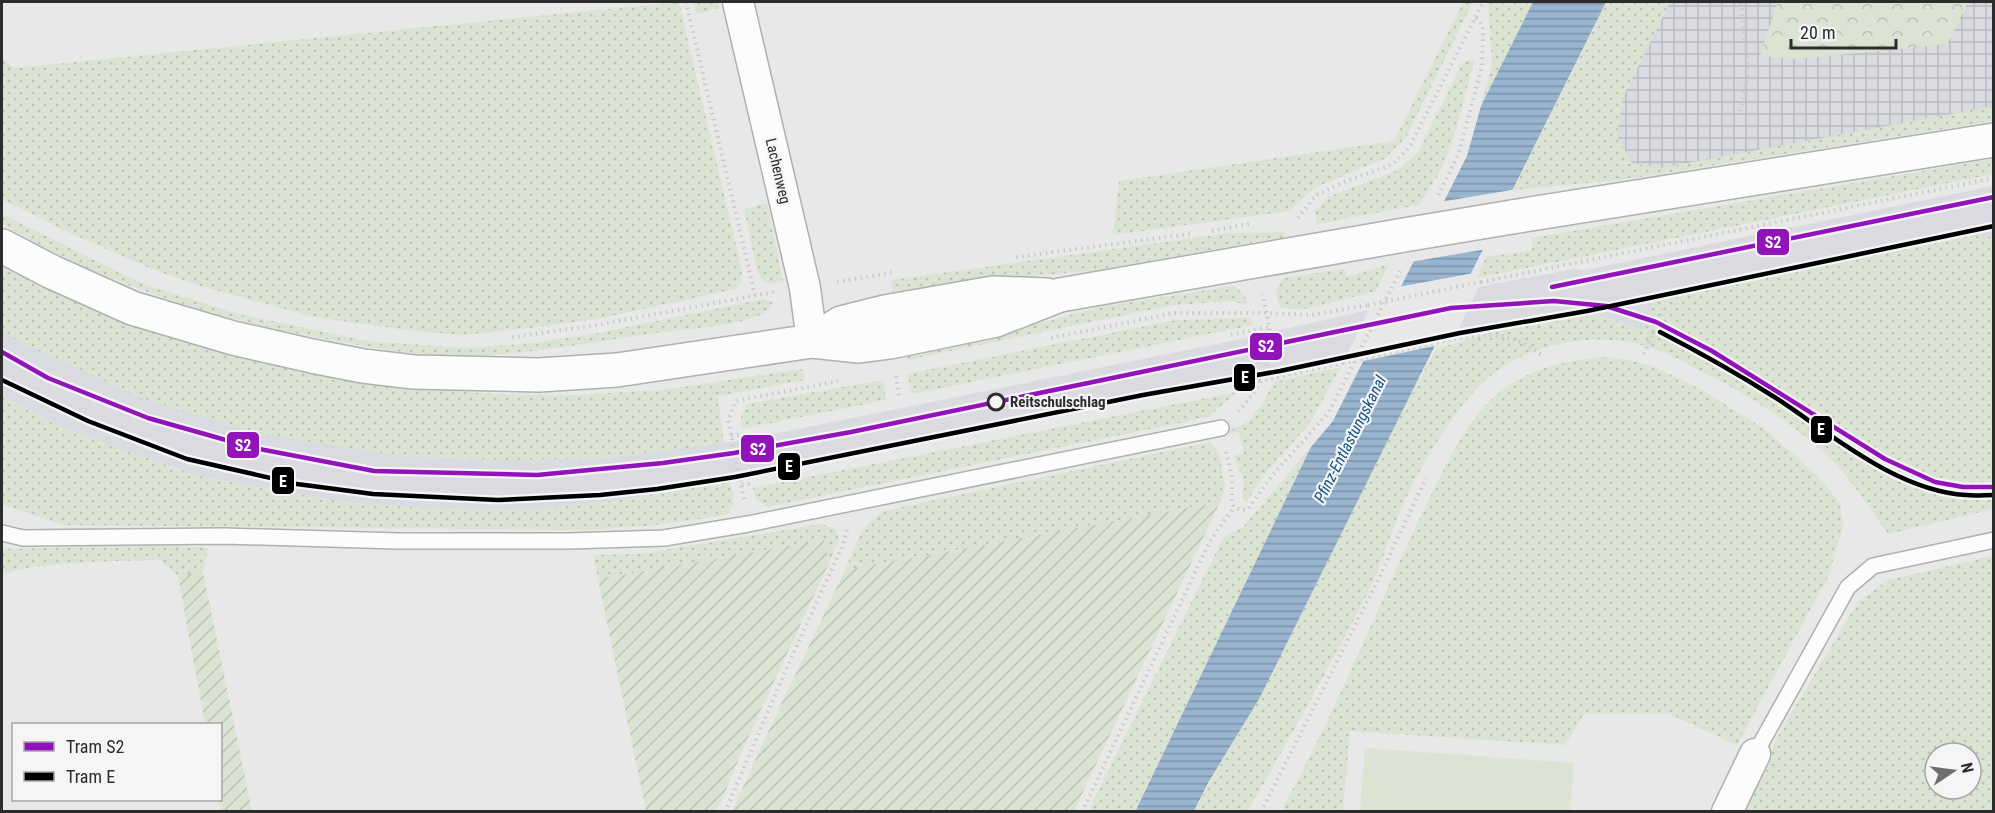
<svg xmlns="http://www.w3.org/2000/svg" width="1995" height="813" viewBox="0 0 1995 813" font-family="'Roboto Condensed',sans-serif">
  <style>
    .built { fill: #dadbe0 }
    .industrial { fill: url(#industrial-grid) }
    .grass { fill: url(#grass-dots); fill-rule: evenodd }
    .forest { fill: url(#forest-crowns) }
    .park { fill: #dbe3d2 }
    .garden { fill: url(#garden-furrows) }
    .water { fill: url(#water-rules) }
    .pier { fill: #e8e8e9 }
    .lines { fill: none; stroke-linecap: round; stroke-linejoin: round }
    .service-casing { stroke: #b0b0b1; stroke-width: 18 }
    .minor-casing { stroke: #b0b0b1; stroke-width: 33 }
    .tertiary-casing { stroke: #b0b0b1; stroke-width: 36 }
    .path { stroke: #c9c9ca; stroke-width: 4; stroke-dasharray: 1.5 4.5; stroke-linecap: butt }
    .service { stroke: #fcfcfc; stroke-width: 15 }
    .minor { stroke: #fcfcfc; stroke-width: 30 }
    .tertiary { stroke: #fcfcfc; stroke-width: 33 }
    .tertiary-bridge-casing { stroke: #b0b0b1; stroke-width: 36; stroke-linecap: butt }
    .path-bridge { stroke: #c9c9ca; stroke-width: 4; stroke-dasharray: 1.5 4.5; stroke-linecap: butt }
    .tertiary-bridge { stroke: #fcfcfc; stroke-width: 33 }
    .tram-1-casing { stroke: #f5f5f7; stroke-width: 9 }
    .tram-2-casing { stroke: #f5f5f7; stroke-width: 9 }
    .tram-1 { stroke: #9313ba; stroke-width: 4.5 }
    .tram-2 { stroke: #000; stroke-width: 4.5 }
    .stop-dot { fill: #f5f5f7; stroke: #2c2c2d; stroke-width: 3 }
    .labels { text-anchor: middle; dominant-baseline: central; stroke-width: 4.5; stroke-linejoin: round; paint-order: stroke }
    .street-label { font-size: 15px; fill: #2c2c2d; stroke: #f5f5f7 }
    .stop-label { font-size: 15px; font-weight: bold; fill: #2c2c2d; stroke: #f5f5f7; text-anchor: start }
    .water-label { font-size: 16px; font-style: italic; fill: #135282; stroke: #f5f5f7 }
    .line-badge { stroke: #f5f5f7; stroke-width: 2 }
    .badge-label { font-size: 16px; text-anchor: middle; font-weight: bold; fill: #fff }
  </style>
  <defs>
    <pattern id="industrial-grid" width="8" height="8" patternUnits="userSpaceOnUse" patternTransform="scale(1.5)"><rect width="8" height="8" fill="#dadbe0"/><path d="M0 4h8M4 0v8" fill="none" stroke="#bbbcc0"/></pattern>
    <pattern id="grass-dots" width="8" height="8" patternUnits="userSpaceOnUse" patternTransform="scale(1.5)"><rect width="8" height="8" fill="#dbe3d2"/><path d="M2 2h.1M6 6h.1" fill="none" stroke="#bcc3b5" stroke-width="1.8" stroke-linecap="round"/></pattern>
    <pattern id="forest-crowns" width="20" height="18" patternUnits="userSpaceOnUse" patternTransform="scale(1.5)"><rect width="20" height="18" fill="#dbe3d2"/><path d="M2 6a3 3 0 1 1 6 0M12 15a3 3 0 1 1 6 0" fill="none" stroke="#bcc3b5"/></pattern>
    <pattern id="garden-furrows" width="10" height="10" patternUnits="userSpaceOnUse" patternTransform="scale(1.5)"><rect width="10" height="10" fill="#dbe3d2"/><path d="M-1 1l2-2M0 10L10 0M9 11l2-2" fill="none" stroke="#bcc3b5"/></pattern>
    <pattern id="water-rules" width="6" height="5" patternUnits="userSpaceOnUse" patternTransform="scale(1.5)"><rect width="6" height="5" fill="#98b4ce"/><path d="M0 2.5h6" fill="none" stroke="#7c93a8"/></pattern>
  </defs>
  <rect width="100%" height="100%" fill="#e8e8e9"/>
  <g class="built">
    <path d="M1993,186V237L1967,234L1856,256L1644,331L1600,316H1578L1455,336L1479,287L1574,269L1585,270Z"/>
    <path d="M1369,310L1345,359L628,499L532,510L425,508L343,502L198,476L64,429L2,396V331L24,344L394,455L504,460L605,458L744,440L1232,341Z"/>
  </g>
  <path class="industrial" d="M1670,2H1778L1761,56L1947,44L1968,2H1993V109L1661,168L1632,163L1617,136L1623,97Z"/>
  <g class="grass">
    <path d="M679,2L742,271L741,283L735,289L597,319L530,328L464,335L414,331L314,317L197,285L147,267L72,234L2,199V59L15,68Z"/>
    <path d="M693,2H718L719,8L697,14Z"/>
    <path d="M1463,2H1473L1406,137L1384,159L1316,187L1289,211L1113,235L1119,181L1394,141Z"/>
    <path d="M1488,2H1533L1481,106L1492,65Z"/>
    <path d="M1606,2H1670L1623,97L1617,136L1632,163L1661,168L1993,106V121L1621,180L1513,190Z"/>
    <path d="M1475,59L1451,147L1437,177L1419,205L1317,224L1315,211L1328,197L1398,170L1418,152L1463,62Z"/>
    <path d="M1993,159V174L1477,278L1486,257L1532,250V238Z"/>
    <path d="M767,203L783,282L771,283L763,282L758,274L744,209Z"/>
    <path d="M2,214L141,283L238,314L367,341L466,348L534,343L598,333L764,299L773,302C771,305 770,308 768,310C755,324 684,330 663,332C599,341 534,354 469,356C427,357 384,350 343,342C224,322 105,286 2,223Z"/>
    <path d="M1285,232V237L1091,271L988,279L893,296L891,280L1230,233Z"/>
    <path d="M1967,234L1993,237V509L1888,534C1868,506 1849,475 1824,453C1788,419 1738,389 1693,367C1682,361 1670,354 1658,350C1601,328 1528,341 1483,382C1457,406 1422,464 1407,496C1391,529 1383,564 1366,596C1329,669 1288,740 1248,811L1194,812C1214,772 1239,736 1259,697C1320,582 1373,463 1436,349L1492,332L1578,316H1600L1644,331L1653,299L1856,256Z"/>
    <path d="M1389,264L1376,291L1307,309L1281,308C1274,297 1276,287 1284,278L1345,269L1346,277Z"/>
    <path d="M2,267L76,302L121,320L205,347L293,369L381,386L496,394L575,395L662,390L803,369L805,380L718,396L724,443L605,458L504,460L394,455L253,432L142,398L24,344L2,331Z"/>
    <path d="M1233,286L1238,289L1248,301L1245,304L1230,301L1173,305L907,360L902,354L991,336L1100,307Z"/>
    <path d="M1249,318L1251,319L1253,325L912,394L907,374L1176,320Z"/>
    <path d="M1602,357L1624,359L1653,366L1702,390L1763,428L1816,474L1840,503L1843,527L1828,577L1737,745L1670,714H1584L1565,745L1350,731L1343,811H1281C1323,735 1358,656 1393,576C1409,540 1426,505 1444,469C1455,448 1467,426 1483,408C1513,373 1558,361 1602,357Z"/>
    <path d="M1341,367L1310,423L1264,475L1247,501L1242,499L1244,483L1234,456L1244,453L1239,432L1229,434L1230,430L1248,422L1264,401L1274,382Z"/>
    <path d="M883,380L886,400L742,429L741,417L747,404Z"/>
    <path d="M1237,392L1208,417L767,507L756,499L753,488Z"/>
    <path d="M2,396L64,429L198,476L343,502L425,508L533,510L628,499L730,480L734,503L727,515L657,525L589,530L62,525L2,504Z"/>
    <path d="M1210,442L1219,453L1225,487L1220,502L845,570L862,530L883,511Z"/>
    <path d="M1311,447L1135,811L1088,812L1223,538L1243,527Z"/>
    <path d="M822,524L836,530L839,539L829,563L824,540L598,579L593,555L640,554Z"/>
    <path d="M159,545L208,548L203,572L178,576L160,560C110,562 49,560 2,574V549Z"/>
    <path d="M1993,556V811L1744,812L1779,734L1858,602L1888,580ZM1935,753H1971V789H1935Z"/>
  </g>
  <path class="forest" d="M1778,2H1968L1947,44L1797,59L1760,56Z"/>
  <path class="park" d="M1365,748L1574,763L1570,811H1360Z"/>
  <g class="garden">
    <path d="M1220,502L1074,811H732L769,730L845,570Z"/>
    <path d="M824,540L829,563L746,742L717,811H646L598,579Z"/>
    <path d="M203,572L252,811H221L219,800H220V724H205L178,576Z"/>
  </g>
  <path class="water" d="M1533,2H1606L1259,699L1208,783L1194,811L1135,812L1311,447L1333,421L1467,156L1481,106Z"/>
  <g class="pier">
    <path d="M1517,189L1487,249L1410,262L1440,202Z"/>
    <path d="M1474,273L1439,345L1359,362L1398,287Z"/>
  </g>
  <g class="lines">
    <g class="service-casing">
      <g id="service">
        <path d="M2,533L23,538L224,536L398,541H569L664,538L748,524L1221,428"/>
        <path d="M1755,754L1848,587L1873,566L1994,540"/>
      </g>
    </g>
    <g class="minor-casing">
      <g id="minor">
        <path d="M738,2L805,288L812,341"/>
        <path d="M1727,812L1755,754"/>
      </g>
    </g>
    <g class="tertiary-casing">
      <g id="tertiary">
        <path d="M1512,217L1994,140"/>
        <path d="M2,246L52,272L132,308L233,338L312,356L363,366L414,372L539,375L617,370L812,341L859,346L890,342L996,320L1060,295L1404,235"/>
        <path d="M812,341L841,323L885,312L993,293L1047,295"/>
      </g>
    </g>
    <g class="path">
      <path d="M686,2L755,295"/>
      <path d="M1740,111L1748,72L1741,2"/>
      <path d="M1438,195L1459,153L1482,66L1483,26L1475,17"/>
      <path d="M1298,218L1316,195L1344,182L1393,164L1410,146L1483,2"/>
      <path d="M1212,231L1249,224"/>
      <path d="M1016,257L1190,234"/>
      <path d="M837,282L895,272"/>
      <path d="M1481,282L1994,178"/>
      <path d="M1231,335L1269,327"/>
      <path d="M512,337L597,325L774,292"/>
      <path d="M1051,338L1174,313H1266L1312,315L1368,305"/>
      <path d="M1454,339C1492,333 1511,331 1544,357"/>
      <path d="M1644,354L1663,309"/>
      <path d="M896,376L899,397"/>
      <path d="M1236,386L1343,363"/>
      <path d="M1238,411C1256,394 1269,371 1270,345C1272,329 1265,311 1263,294"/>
      <path d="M731,436L743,434"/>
      <path d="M1226,452C1229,464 1233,476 1232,488C1232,496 1230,500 1234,507L1241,510L1248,509L1271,477L1329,412L1400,271"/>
      <path d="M742,485L753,483"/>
      <path d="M744,499L728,420L736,401L838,381"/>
      <path d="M725,812L784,674L843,545L847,530"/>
      <path d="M1082,812L1210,541L1234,507"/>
      <path d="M1261,812L1380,576L1426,478"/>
    </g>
    <use href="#service" class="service"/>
    <use href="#minor" class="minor"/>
    <use href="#tertiary" class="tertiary"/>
    <g class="tertiary-bridge-casing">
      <path id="tertiary-bridge" d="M1404,235L1512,217"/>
    </g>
    <g class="path-bridge">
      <path d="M1368,305L1481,282"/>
      <path d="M1343,363L1454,339"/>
    </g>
    <use href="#tertiary-bridge" class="tertiary-bridge"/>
    <g class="tram-1-casing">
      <g id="tram-1">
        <path d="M1552,287L1994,197"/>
        <path d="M2,352L48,378L148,418L254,448L374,471L537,475L663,463L734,453L851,432L1451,308L1554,301L1606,306L1656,322L1712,351L1885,459L1935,482L1963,487H1994"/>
      </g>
    </g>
    <g class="tram-2-casing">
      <g id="tram-2">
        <path d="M1660,332C1699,352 1738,374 1776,398C1831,434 1897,491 1966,495C1975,496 1984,495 1994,495"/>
        <path d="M2,380L88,421L187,459L297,484L373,494L498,500L600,495L657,489L735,477L1143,395L1280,371L1460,333L1587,311L1994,226"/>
      </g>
    </g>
    <use href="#tram-1" class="tram-1"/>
    <use href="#tram-2" class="tram-2"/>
  </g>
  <circle class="stop-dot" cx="996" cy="402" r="8"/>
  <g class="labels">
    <g class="street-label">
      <text transform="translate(778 171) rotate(77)">Lachenweg</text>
    </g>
    <g class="stop-label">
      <text x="1010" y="402">Reitschulschlag</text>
    </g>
    <g class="water-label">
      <text transform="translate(1350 439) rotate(-63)">Pfinz-Entlastungskanal</text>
    </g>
  </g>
  <g class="line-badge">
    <rect x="1756" y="228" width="34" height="28" rx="6" fill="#9313ba"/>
    <rect x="1249" y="332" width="34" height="29" rx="6" fill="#9313ba"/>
    <rect x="1233" y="363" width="23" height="29" rx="6" fill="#000"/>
    <rect x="1810" y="415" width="23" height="29" rx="6" fill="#000"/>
    <rect x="226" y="431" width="34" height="28" rx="6" fill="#9313ba"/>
    <rect x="740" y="434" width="35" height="29" rx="6" fill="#9313ba"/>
    <rect x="777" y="452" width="24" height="29" rx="6" fill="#000"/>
    <rect x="271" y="466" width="24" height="29" rx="6" fill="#000"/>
  </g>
  <g class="badge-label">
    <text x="1773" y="248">S2</text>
    <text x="1266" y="352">S2</text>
    <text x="1245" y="383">E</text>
    <text x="1821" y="435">E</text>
    <text x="243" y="451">S2</text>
    <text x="758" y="455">S2</text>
    <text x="789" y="472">E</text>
    <text x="283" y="487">E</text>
  </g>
  <rect width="1995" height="813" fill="none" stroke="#2c2c2d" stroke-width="6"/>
  <rect x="12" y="723" width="210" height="78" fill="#f5f5f7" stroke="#a5a5a6" stroke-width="1.5"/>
  <rect x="24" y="742" width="30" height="9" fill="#9313ba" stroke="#a5a5a6" stroke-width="1.5"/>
  <text x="66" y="753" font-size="18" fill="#2c2c2d">Tram S2</text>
  <rect x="24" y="772" width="30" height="9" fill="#000000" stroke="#a5a5a6" stroke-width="1.5"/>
  <text x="66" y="783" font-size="18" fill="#2c2c2d">Tram E</text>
  <g transform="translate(1953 771) rotate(77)"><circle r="28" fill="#f5f5f7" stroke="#a5a5a6" stroke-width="1.5"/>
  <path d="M0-4.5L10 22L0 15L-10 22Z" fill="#6e6e6f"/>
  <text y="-9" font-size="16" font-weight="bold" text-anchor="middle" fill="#2c2c2d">N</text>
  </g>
  <path d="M1791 39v9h105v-9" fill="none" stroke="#2c2c2d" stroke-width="3"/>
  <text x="1800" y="39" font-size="18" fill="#2c2c2d" stroke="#f5f5f7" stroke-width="4.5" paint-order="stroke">20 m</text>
</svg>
